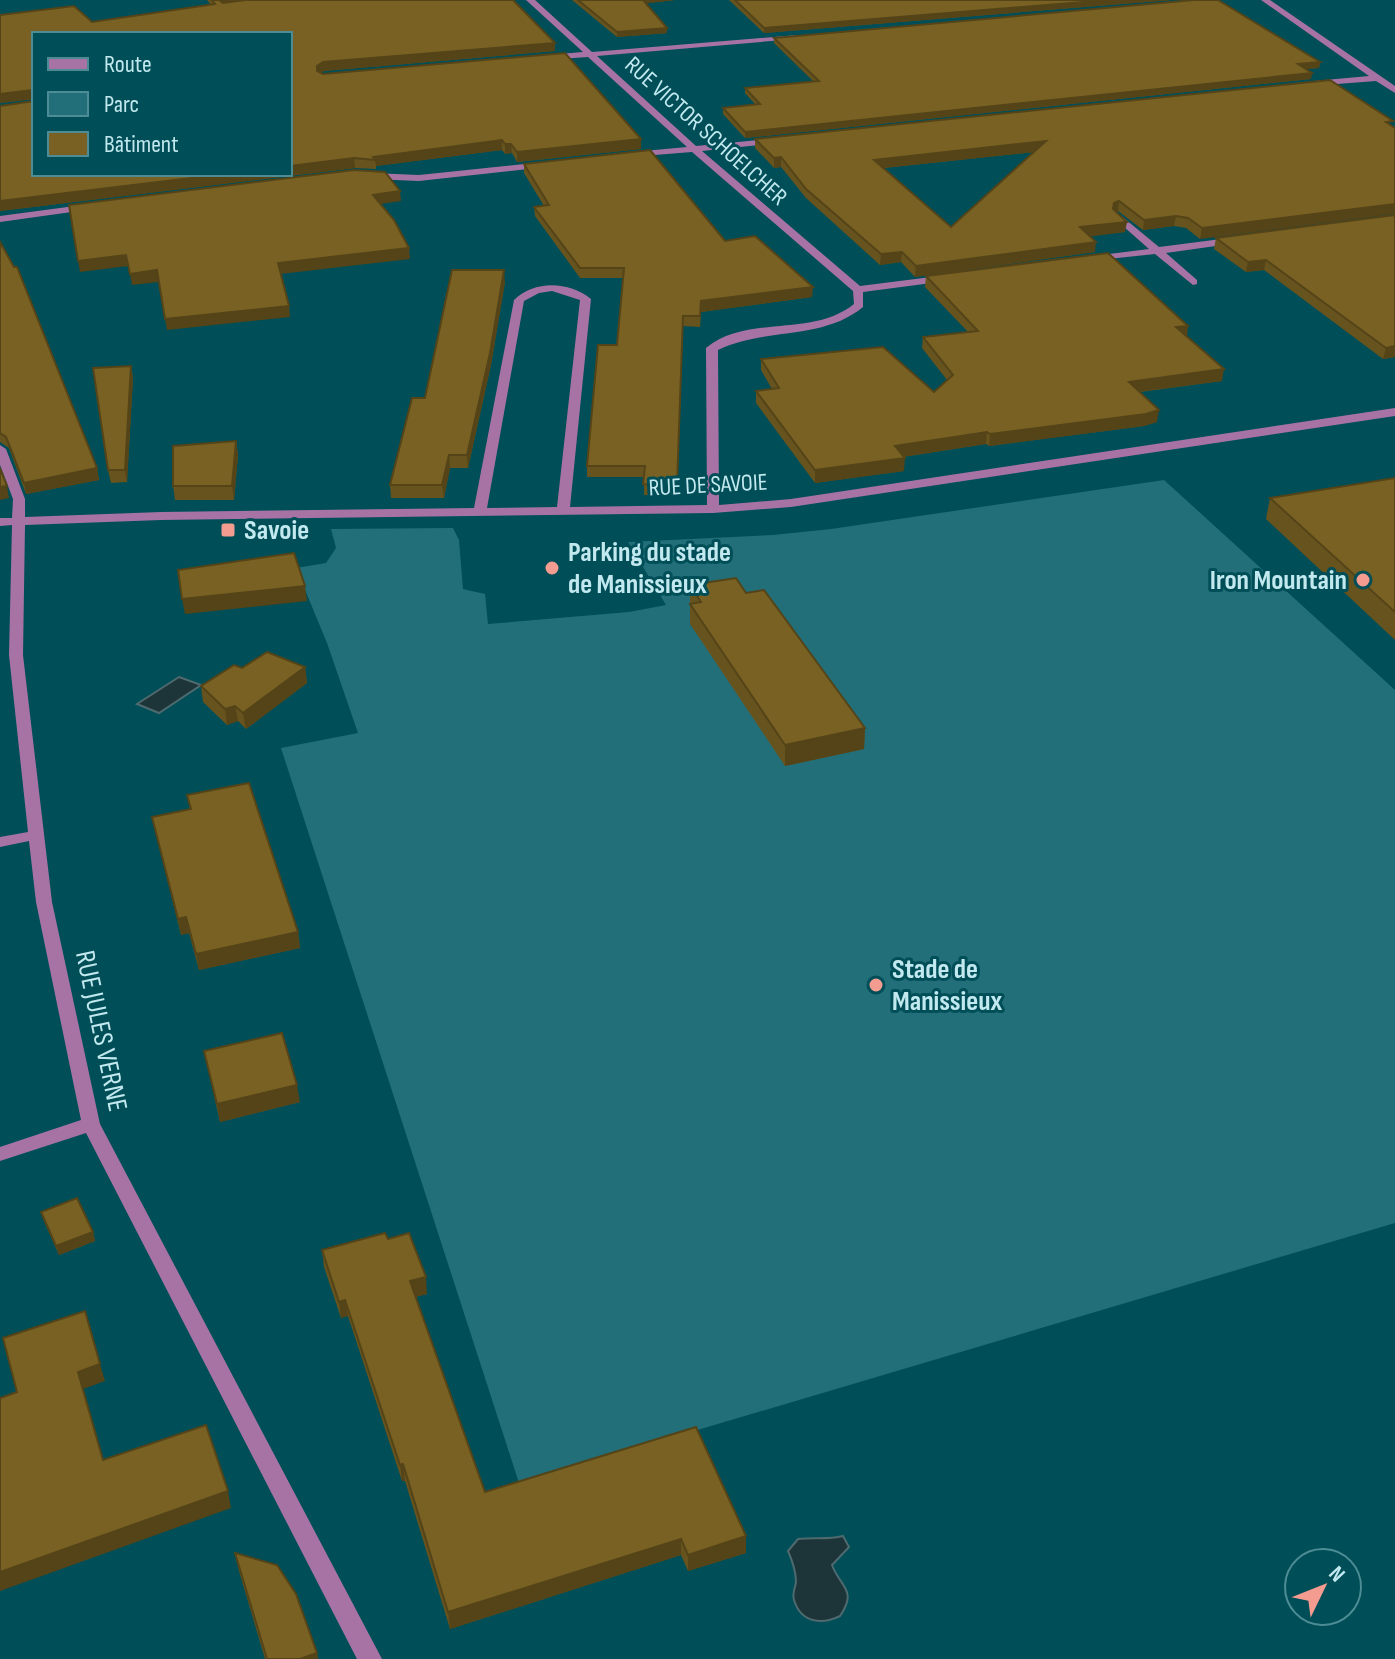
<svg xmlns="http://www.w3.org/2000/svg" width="1395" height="1659" viewBox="0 0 1395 1659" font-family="'Sofia Sans Condensed',sans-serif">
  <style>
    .green { fill: #226f79 }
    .water { fill: #1d3438; stroke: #4e6a6f; stroke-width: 2 }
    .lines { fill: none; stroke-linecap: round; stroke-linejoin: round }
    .minor { fill: #a773a4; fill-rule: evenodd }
    .wall { fill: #67531e; fill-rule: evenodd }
    .shaded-wall { fill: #544418 }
    .building { fill: #786123; stroke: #544418; stroke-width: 2; fill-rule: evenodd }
    .poi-dot { fill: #f59c90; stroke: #004e57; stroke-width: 3 }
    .labels { text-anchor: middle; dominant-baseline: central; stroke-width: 6; stroke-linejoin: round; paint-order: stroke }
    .far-street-label { font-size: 24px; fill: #c1e9ef; stroke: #004e57 }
    .poi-label { font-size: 28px; font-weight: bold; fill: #c1e9ef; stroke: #004e57; text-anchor: start }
    .street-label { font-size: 28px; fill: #c1e9ef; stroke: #004e57 }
  </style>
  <rect width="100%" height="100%" fill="#004e57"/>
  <path class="green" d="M1164,480L1395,690V1223L519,1483L281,748L358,733L327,643L296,568L326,563L336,548L331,529L453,528L459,540L463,589L485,594L488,624L629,612L666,605L628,542L773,535L831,529Z"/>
  <g class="water">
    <path d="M179,677L201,685L159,713L137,704Z"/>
    <path d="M843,1536L849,1547L832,1565C840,1587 858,1590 840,1616C822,1625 801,1623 794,1600C792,1593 795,1589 796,1582C796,1571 792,1560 788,1551L798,1539C815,1537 827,1540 843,1536Z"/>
  </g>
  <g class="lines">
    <g class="minor">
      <path d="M526,0H535L592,52L798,35L795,39L597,56L696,146L780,138V142L777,143L702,151L860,286L947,275L952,278L947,281L863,292V307C822,341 764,327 718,350L719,505L791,499L1395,408V416L791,507L713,513L161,520L25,525L23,655L52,902L100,1124L382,1659H357L86,1133L0,1161V1147L81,1120L36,902L29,841L0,847V837L28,832L9,655L12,525L0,526V518H12L13,499L0,465V445L6,449L25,499V517L161,512L474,508L514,300C534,280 569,281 591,299L570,507L707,505L706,348C747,314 812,338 854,304L853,291L692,152L630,157V153L633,152L687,147L588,57L544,60L543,58L547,55L583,52ZM552,291L580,300L557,507L487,508L524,301L539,293Z"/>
      <path d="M1261,0H1270L1395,86V93L1376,81L1311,86V82L1314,81L1369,76Z"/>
      <path d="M543,162L548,165L546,167L419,181L371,179L366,176L371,173L419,175Z"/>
      <path d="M90,204L95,207L93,209L0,222V216Z"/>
      <path d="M1119,214L1159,247L1237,237L1242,240L1237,243L1166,253L1197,280V284L1193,285L1155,254L1089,261V257L1093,256L1149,249L1115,219V215Z"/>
    </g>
  </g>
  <g class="wall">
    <path d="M207,0H240L223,3L245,0H513L555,43V51L324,71L321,73L323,74L565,53L641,139V149L517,162L512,153L505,154L502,150L376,166V169L355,168L0,211V106L34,101V174H290V34H34V99L0,103V15L74,6L92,22L211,5Z"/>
    <path d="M572,0H675L646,3L667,33L617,37Z"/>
    <path d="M729,0H1172L764,33Z"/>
    <path d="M774,38L1320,62L1319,68L1306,69L1311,79L745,138L723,114V108L755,104L745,93V88L813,81L774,43Z"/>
    <path d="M1330,80L1200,239L1186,228L1174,226L1143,230L1118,211L1116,212L1125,232L1089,236L1095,252L915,277L901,262L880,265L806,198L781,167L774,168L755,148V139ZM1034,152L951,227L884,168Z"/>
    <path d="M524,164L725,241L812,297L701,312L700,327L683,326L677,496L644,495V477H587V466L617,345L624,278H580L535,216L534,207L544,206L524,173Z"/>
    <path d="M1395,215V357L1383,359L1264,270L1246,272L1214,249L1216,238Z"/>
    <path d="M0,242L97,468L99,480L26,494L9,448L0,442Z"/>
    <path d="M926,276L1186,337L1222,381L1140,392L1157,422L1144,426L989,446L986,444L903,457L904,471L815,483L756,403V391L772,389L761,370V359L934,392L947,380L922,348L923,337L968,332L925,287Z"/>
    <path d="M505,282L491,365L468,468H450L444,498H391L390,485L425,398Z"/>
    <path d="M131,366L133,378L127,482L111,483L108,470Z"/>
    <path d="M236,441L238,455L234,500H175L173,486Z"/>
    <path d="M1395,478V640L1266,519L1270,498Z"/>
    <path d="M690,585L746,593L865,728L864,749L785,766L690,624Z"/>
    <path d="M305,667L307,683L246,729L238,721L227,725L203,702L201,686L242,668Z"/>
    <path d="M187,795L298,932L300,948L199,970L189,933L181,935L152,817L190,809Z"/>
    <path d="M204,1051L300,1102L220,1122Z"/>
    <path d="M41,1212L93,1232L95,1241L59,1255L44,1221Z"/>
    <path d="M388,1239L427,1294L415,1297L485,1492L746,1553L688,1571L681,1555L450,1629L405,1481H402L348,1316L341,1318L324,1267L322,1250Z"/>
    <path d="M235,1553L317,1653L318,1659H265L239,1571Z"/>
  </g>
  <g class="shaded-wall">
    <path d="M216,0H240L220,3Z"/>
    <path d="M642,0H675L642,4Z"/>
    <path d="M1108,0H1172L764,33V28Z"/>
    <path d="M667,28V33L617,37V32Z"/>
    <path d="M555,43V51L324,71L318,75L317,66L323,62Z"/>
    <path d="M1320,62L1319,68L1297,70L1298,64Z"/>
    <path d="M1312,73L1311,79L745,138V132Z"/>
    <path d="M32,90L34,99L0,103V94Z"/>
    <path d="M641,139V149L517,162V152Z"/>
    <path d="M502,140V150L376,166L375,160L373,157Z"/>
    <path d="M1046,141L1045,151L873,169L874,160Z"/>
    <path d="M505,144H511L512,153L505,154Z"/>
    <path d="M781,157V167L774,168V158Z"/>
    <path d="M354,158L355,168L0,211V201L225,174H290V166Z"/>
    <path d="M400,191L401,201L374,205L373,195Z"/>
    <path d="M1119,201L1118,211L1113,213L1114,203Z"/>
    <path d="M1395,204V214L1200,239L1202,228Z"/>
    <path d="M1176,216L1174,226L1143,230L1144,220Z"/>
    <path d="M1127,222L1125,232L1079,238L1080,227Z"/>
    <path d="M1096,242L1095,252L915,277L916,266Z"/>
    <path d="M409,248L410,259L280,274L278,263Z"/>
    <path d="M902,252L901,262L880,265L881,254Z"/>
    <path d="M126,255L128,266L80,272L78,261Z"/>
    <path d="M1266,260L1264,270L1246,272L1248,262Z"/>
    <path d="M157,270L159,282L132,285L130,274Z"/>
    <path d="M504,270L505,282L491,365L468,468L467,455Z"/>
    <path d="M813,287L812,297L701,312L700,327L701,301Z"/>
    <path d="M289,306L290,317L167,330L165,319Z"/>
    <path d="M1188,326L1187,337L1176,327Z"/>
    <path d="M1395,346V357L1383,359L1386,348Z"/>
    <path d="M131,366L133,378L127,482L125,470Z"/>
    <path d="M1224,369L1222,381L1128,393L1129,382Z"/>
    <path d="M1159,410L1157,422L1144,426L989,446L990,434Z"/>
    <path d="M987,432L986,444L894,458L895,446Z"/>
    <path d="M236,441L238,455L234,500L232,486Z"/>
    <path d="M449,455L450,468L444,498L442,485Z"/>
    <path d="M905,458L904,471L815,483V470Z"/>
    <path d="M97,468L99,480L26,494L24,483Z"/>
    <path d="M7,486L9,498L0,500V487Z"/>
    <path d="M305,586L307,601L185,614L182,599Z"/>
    <path d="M305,667L307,683L246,729L243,713Z"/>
    <path d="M235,706L238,721L227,725L225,709Z"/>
    <path d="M865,728L864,749L785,766V745Z"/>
    <path d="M186,917L189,933L181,935L178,919Z"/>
    <path d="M298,932L300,948L199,970L196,954Z"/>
    <path d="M297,1085L300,1102L220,1122L217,1104Z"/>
    <path d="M93,1232L95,1241L59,1255L56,1246Z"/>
    <path d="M426,1277L427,1294L412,1298L410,1281Z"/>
    <path d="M345,1300L348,1316L341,1318L339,1302Z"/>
    <path d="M100,1364L105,1381L83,1389L78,1372Z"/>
    <path d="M403,1464L405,1481H402L400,1465Z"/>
    <path d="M228,1491L231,1508L0,1591V1572Z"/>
    <path d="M746,1536V1553L688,1571V1555Z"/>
    <path d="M681,1539V1555L450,1629L448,1612Z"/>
    <path d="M317,1653L318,1659H300Z"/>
  </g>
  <g class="building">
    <path d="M212,0H219L223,3L245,0H513L555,43L323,62L317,66V71L323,74L565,53L641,139L517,152L511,144H505L502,140L373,157L375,160L354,158L290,166V34H34V92L32,90L0,94V15L74,6L92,22L215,4Z"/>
    <path d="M578,0H643L667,28L617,32Z"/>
    <path d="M735,0H1108L764,28Z"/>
    <path d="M1194,0H1218L1320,62L1298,64L1312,73L745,132L723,108L760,104L745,88L819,81L774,38Z"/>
    <path d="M1330,80L1393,121L1386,122L1395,128V204L1202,228L1188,218L1176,216L1144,220L1119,201L1114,203L1113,209L1127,222L1080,227L1096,242L916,266L902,252L881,254L806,189L781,157L774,158L755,139ZM1046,141L951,227L874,160Z"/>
    <path d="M34,101V174H225L0,201V106Z"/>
    <path d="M650,150L725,241L755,236L813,287L701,301L700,316H683L677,485L643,484L645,466H587L598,345H617L624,268H580L534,207L549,205L524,164Z"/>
    <path d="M354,170L385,172L400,191L373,195L394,220L409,248L278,263L289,306L165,319L157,270L130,274L126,255L78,261L69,205Z"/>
    <path d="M1395,215V346L1386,348L1266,260L1248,262L1216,238Z"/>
    <path d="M0,242L14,267H17L97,468L24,483L6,437L0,433Z"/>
    <path d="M1108,253L1188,326L1176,327L1224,369L1129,382L1159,410L1146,414L990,434L987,432L895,446L905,458L815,470L756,391L779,388L761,359L883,347L934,392L953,375L923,337L978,331L926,276Z"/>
    <path d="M452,270H504L490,353L467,455H449L442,485H390L412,398H425Z"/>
    <path d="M131,366L125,470H108L93,368Z"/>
    <path d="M236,441L232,486H173V446Z"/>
    <path d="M0,468L7,486L0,487Z"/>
    <path d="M1395,478V612L1270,498Z"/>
    <path d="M294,553L305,586L182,599L178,570Z"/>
    <path d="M736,578L746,593L764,590L865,728L785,745L690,604L701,602L690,585Z"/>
    <path d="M267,652L305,667L243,713L235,706L225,709L201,686L234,665L242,668Z"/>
    <path d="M249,783L298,932L196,954L186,917L178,919L152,817L191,809L187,795Z"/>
    <path d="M282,1033L297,1085L217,1104L204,1051Z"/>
    <path d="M77,1198L93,1232L56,1246L41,1212Z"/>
    <path d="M385,1233L388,1239L409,1233L426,1277L410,1281L485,1492L696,1427L746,1536L688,1555L681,1539L448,1612L403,1464L400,1465L345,1300L339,1302L322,1250Z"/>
    <path d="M85,1311L100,1364L78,1372L103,1460L206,1425L228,1491L0,1572V1398L17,1392L3,1338Z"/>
    <path d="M235,1553L277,1565L296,1594L317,1653L300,1659H267Z"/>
  </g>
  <g class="poi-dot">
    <rect x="220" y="522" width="16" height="16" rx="4"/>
    <circle cx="552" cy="568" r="8"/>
    <circle cx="1363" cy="580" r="8"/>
    <circle cx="876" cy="985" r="8"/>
  </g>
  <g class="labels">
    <g class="far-street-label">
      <text transform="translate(706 131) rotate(42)">RUE VICTOR SCHOELCHER</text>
      <text transform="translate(708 485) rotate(-3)">RUE DE SAVOIE</text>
    </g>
    <g class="poi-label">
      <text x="244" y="530">Savoie</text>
      <text x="568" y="552">Parking du stade<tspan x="568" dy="32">de Manissieux</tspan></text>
      <text x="1347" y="580" text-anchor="end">Iron Mountain</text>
      <text x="892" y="969">Stade de<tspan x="892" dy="32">Manissieux</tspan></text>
    </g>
    <g class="street-label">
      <text transform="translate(101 1031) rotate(78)">RUE JULES VERNE</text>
    </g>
  </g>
  <rect x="32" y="32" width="260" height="144" fill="#004e57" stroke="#4d8c94" stroke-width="2"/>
  <rect x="48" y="58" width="40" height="12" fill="#a773a4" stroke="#4d8c94" stroke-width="2"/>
  <text x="104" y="72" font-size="24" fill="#c1e9ef">Route</text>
  <rect x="48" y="92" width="40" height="24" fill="#226f79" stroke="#4d8c94" stroke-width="2"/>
  <text x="104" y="112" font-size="24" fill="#c1e9ef">Parc</text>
  <rect x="48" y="132" width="40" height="24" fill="#786123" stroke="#4d8c94" stroke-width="2"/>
  <text x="104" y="152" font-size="24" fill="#c1e9ef">Bâtiment</text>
  <g transform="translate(1323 1587) rotate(47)"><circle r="38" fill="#004e57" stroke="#4d8c94" stroke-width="2"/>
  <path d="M0-6L14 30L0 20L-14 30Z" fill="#f59c90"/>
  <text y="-12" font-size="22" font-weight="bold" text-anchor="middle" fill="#c1e9ef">N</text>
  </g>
</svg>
